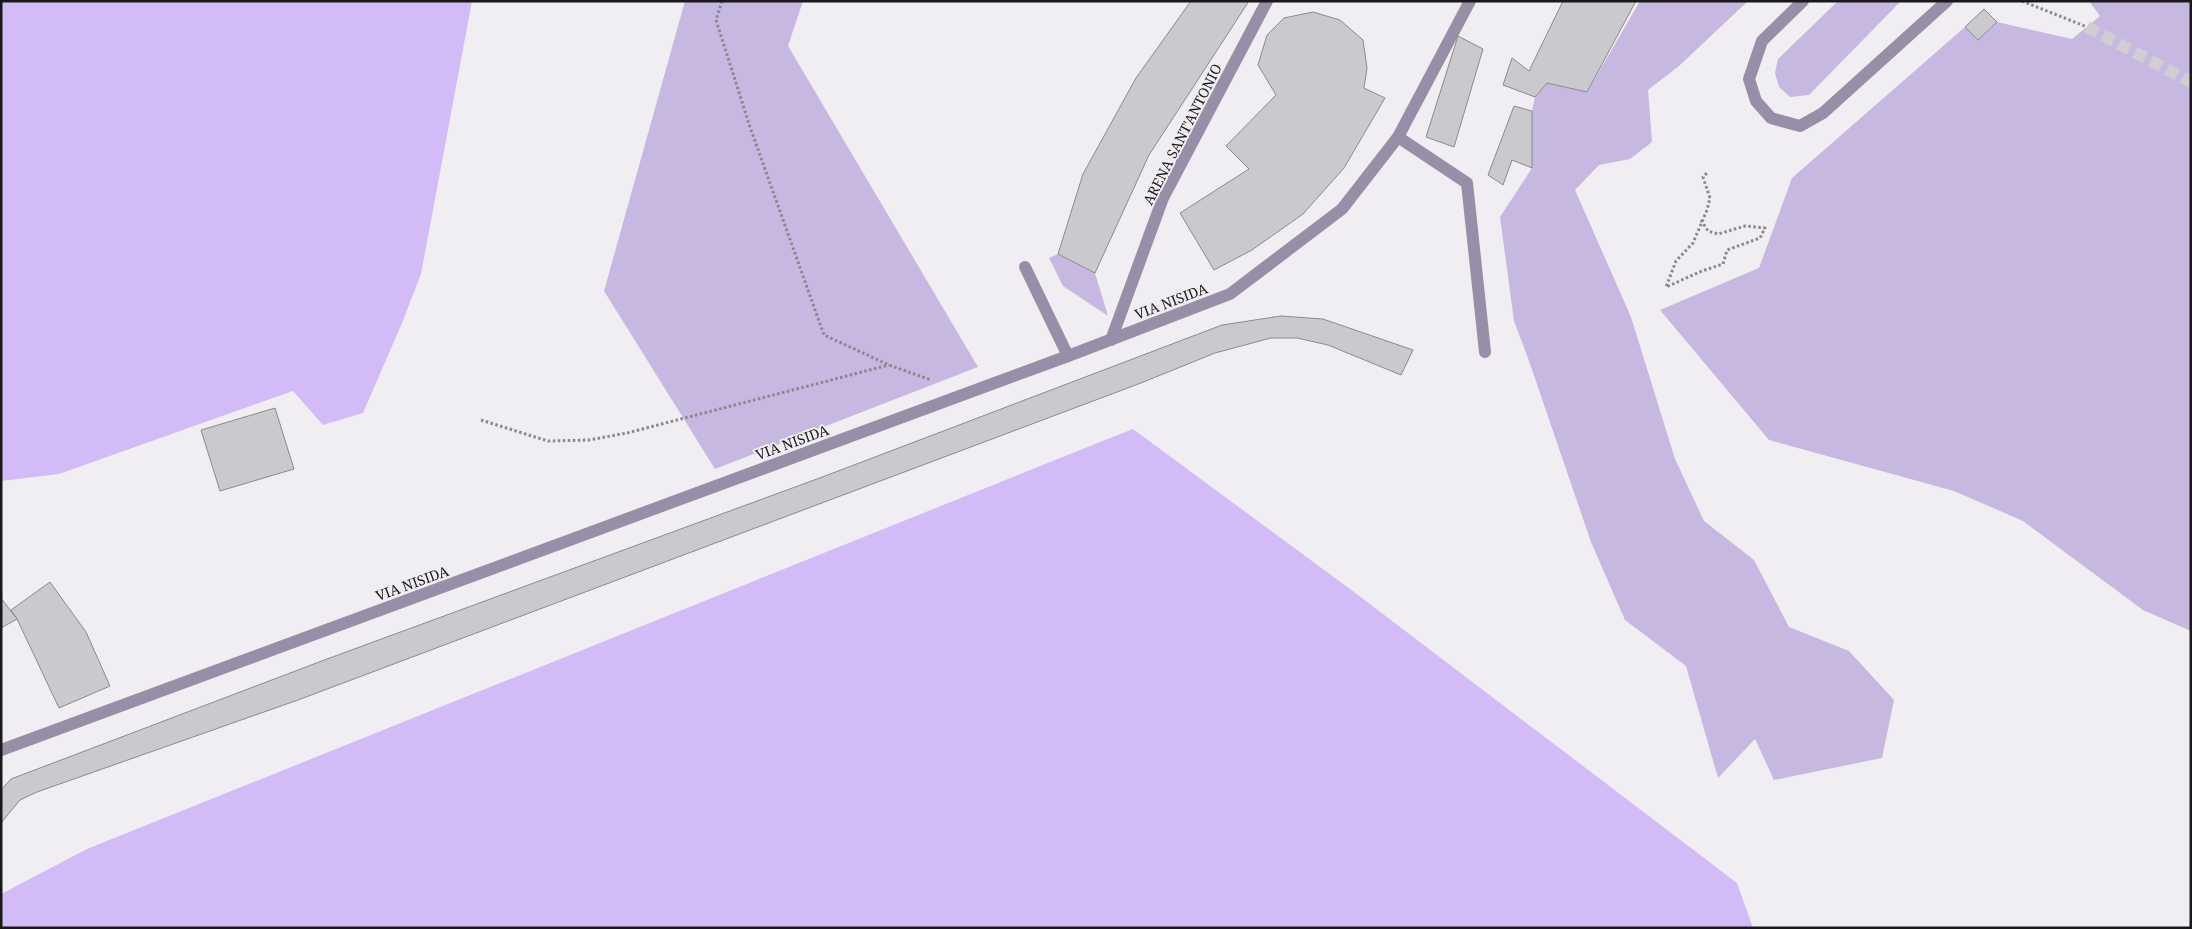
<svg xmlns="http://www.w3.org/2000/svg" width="2192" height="929" viewBox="0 0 2192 929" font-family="'Noto Serif',serif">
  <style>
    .green { fill: #c7b8e1 }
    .water { fill: #d3bbf8 }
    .pier { fill: #f0eef3 }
    .building { fill: #cac9cd; stroke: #8c8a8f }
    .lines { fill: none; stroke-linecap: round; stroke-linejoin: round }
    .minor-tunnel { stroke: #d0ced2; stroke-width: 12; stroke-dasharray: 12 6; stroke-linecap: butt }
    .path { stroke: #89888b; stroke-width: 3; stroke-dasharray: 2.5 2.5; stroke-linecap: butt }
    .minor { stroke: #988ea8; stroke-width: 12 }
    .labels { text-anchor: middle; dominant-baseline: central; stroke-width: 4; stroke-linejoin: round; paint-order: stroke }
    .street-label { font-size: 14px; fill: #19181a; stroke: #f0eef3 }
  </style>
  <rect width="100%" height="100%" fill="#f0eef3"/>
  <g class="green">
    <path d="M685,1H803L788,46L978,367L715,469L604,291Z"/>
    <path d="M1640,1H1748L1679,66L1648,90L1652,142L1630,159L1599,165L1575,190L1631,317L1675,459L1704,521L1754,560L1789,627L1849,651L1894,700L1882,758L1774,780L1755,739L1718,778L1686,666L1625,620L1591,542L1528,358L1514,321L1500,217L1532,168V111L1535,97L1547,83L1587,92Z"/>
    <path d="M1838,1H1901L1809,95L1790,97L1779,87L1775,73L1778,59Z"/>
    <path d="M2089,1H2191V631L2143,610L2023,521L1954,491L1769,440L1660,310L1759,268L1792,178L1965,27L1978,40L1997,22L2072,39L2100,16Z"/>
    <path d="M1058,254L1095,273L1108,316L1063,286L1049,258Z"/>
  </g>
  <g class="water">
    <path d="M1,1H472L421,274L402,323L363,413L323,425L293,391L59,474L1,481Z"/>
    <path d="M1133,429L1354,592L1737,883L1753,928H1V894L214,778Z"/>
  </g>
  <path class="pier" d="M1132,427L1135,428L87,849L1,894V891L213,776Z"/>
  <g class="building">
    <path d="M1191,1H1249L1149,155L1095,273L1058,254L1083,174L1136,78Z"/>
    <path d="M1563,1H1636L1587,92L1547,83L1535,97L1503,85L1512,58L1529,71Z"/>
    <path d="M1984,9L1997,22L1978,40L1965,27Z"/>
    <path d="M1313,12L1340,20L1363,40L1367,68L1364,88L1385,98L1344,168L1303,214L1252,250L1214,270L1180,213L1249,169L1226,146L1276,95L1258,65L1267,35L1284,18Z"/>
    <path d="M1458,36L1483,49L1454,147L1426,137Z"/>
    <path d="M1514,106L1532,111V168L1512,160L1503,185L1488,175Z"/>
    <path d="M1281,316L1323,319L1413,350L1401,375L1328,345L1297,338H1271L1215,353L1141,383L298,700L37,792L20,800L1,823V790L11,779L327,659L825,476L1222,325Z"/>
    <path d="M275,408L294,469L220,491L201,430Z"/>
    <path d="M50,582L86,632L110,686L59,708L17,619L11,610Z"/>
    <path d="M1,598L17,619L1,628Z"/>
  </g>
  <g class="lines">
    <path class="minor-tunnel" d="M2087,27L2191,82"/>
    <g class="path">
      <path d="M722,1L716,20L750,127L824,335L889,365L931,380"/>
      <path d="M2022,1L2087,27"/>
      <path d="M1701,220L1708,231L1718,234L1745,226L1765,228L1760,238L1727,250L1723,264L1702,271L1666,287L1676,261L1693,243L1707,210L1710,198L1703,177L1708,172"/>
      <path d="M481,420L548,441L589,440L627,433L889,365"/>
    </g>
    <g class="minor">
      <path d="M1803,1L1762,41L1749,79L1756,101L1771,118L1800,126L1823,113L1947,1"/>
      <path d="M1398,137L1467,183L1485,352"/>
      <path d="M1025,267L1068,356"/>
      <path d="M1111,340L1163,198L1267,1"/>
      <path d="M1,750L1068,356L1230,294L1342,209L1398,137L1470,1"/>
    </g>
  </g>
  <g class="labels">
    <g class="street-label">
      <text transform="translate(1182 134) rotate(-63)">ARENA SANT'ANTONIO</text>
      <text transform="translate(1171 301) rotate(-21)">VIA NISIDA</text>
      <text transform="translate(792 442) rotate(-20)">VIA NISIDA</text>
      <text transform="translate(412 583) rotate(-20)">VIA NISIDA</text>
    </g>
  </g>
  <rect width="2192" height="929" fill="none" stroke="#19181a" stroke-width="5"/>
</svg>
